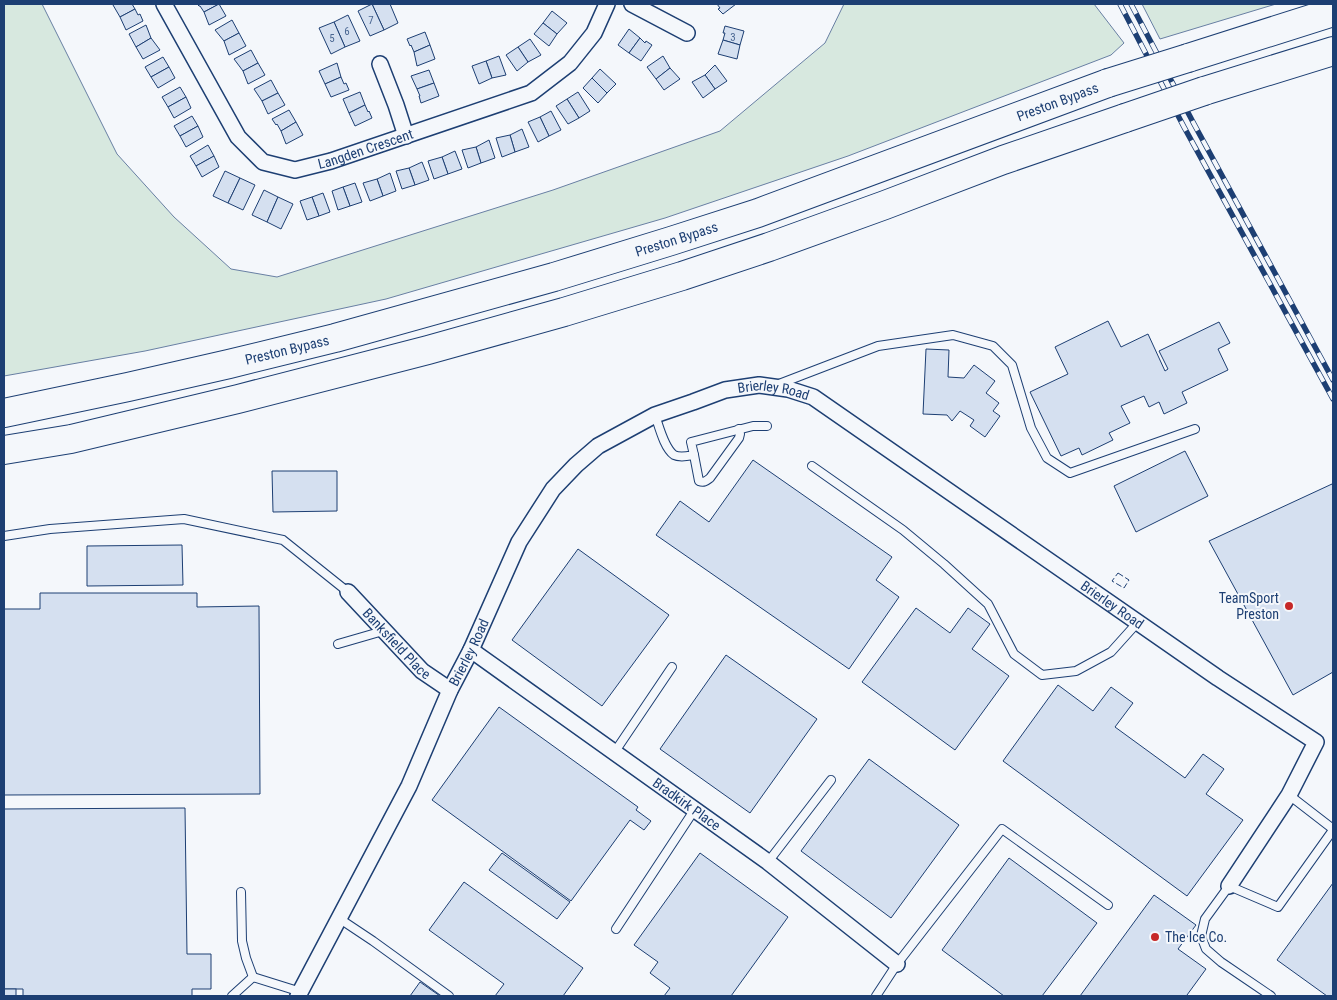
<svg xmlns="http://www.w3.org/2000/svg" width="1337" height="1000" viewBox="0 0 1337 1000" font-family="'Roboto Condensed',sans-serif">
  <style>
    .green { fill: #d7e8df; stroke: #687fa3 }
    .building { fill: #d5e0f0; stroke: #1d3f73 }
    .lines { fill: none; stroke-linecap: round; stroke-linejoin: round }
    .lane-casing { stroke: #1d3f73; stroke-width: 10 }
    .street-casing { stroke: #1d3f73; stroke-width: 18 }
    .highway-casing { stroke: #1d3f73; stroke-width: 30 }
    .lane { stroke: #f4f7fb; stroke-width: 8 }
    .street { stroke: #f4f7fb; stroke-width: 15 }
    .highway { stroke: #f4f7fb; stroke-width: 28 }
    .rail-casing { stroke: #1d3f73; stroke-width: 5.5 }
    .rail { stroke: #f4f7fb; stroke-width: 4; stroke-dasharray: 11; stroke-linecap: butt }
    .highway-bridge-casing { stroke: #1d3f73; stroke-width: 30; stroke-linecap: butt }
    .highway-bridge { stroke: #f4f7fb; stroke-width: 28 }
    .fence { stroke: #1d3f73; stroke-width: 1; stroke-dasharray: 6 2.5; stroke-linecap: butt }
    .poi-dot { fill: #c62828; stroke: #f4f7fb; stroke-width: 2 }
    .labels { text-anchor: middle; dominant-baseline: central; stroke-width: 4; stroke-linejoin: round; paint-order: stroke }
    .number-label { font-size: 11px; fill: #4b6792 }
    .street-label { font-size: 14px; fill: #1d3f73; stroke: #f4f7fb }
    .poi-label { font-size: 14px; fill: #1d3f73; stroke: #f4f7fb; text-anchor: end }
  </style>
  <rect width="100%" height="100%" fill="#f4f7fb"/>
  <g class="green">
    <path d="M4,4H42L117,154L174,217L231,269L277,277L553,190L720,131L825,43L844,4H1094L1124,43L1111,55L848,156L665,218L386,299L145,351L4,376Z"/>
    <path d="M1142,4H1276L1160,39Z"/>
  </g>
  <g class="building">
    <path d="M114,4H132L135,9L120,17L113,5Z"/>
    <path d="M197,4H219L204,12L200,6H199Z"/>
    <path d="M219,4L226,16L209,25L204,12Z"/>
    <path d="M372,4H390L398,23L384,30Z"/>
    <path d="M372,4L384,30L370,36L358,11Z"/>
    <path d="M717,4H736L723,14L718,9L720,8Z"/>
    <path d="M135,9L138,15L140,14L143,21L126,30L120,17Z"/>
    <path d="M552,11L567,23L557,34L543,23Z"/>
    <path d="M348,15L360,41L345,47L334,22Z"/>
    <path d="M232,20L239,33L224,41L215,30Z"/>
    <path d="M334,22L345,47L331,54L319,28Z"/>
    <path d="M543,23L557,34L549,46L534,34Z"/>
    <path d="M146,25L151,38L136,47L129,34Z"/>
    <path d="M725,26L744,31L740,45L723,40L725,33H723Z"/>
    <path d="M629,29L640,38L629,53L618,45Z"/>
    <path d="M425,32L430,45L414,52L411,45L410,46L407,39Z"/>
    <path d="M239,33L246,46L229,55L224,41Z"/>
    <path d="M151,38L160,50L143,59L136,47Z"/>
    <path d="M640,38L645,43L646,41L652,45L641,61L629,53Z"/>
    <path d="M530,39L541,55L528,62L518,47Z"/>
    <path d="M723,40L740,45L737,59L718,54Z"/>
    <path d="M430,45L435,59L417,66L414,52Z"/>
    <path d="M518,47L528,62L517,71L506,55Z"/>
    <path d="M251,50L258,63L243,71L234,59Z"/>
    <path d="M499,56L506,75L492,78L486,61Z"/>
    <path d="M663,56L670,68L656,79L647,67Z"/>
    <path d="M163,57L169,67L151,77L145,67Z"/>
    <path d="M486,61L492,78L479,84L472,66Z"/>
    <path d="M258,63L265,75L248,84L243,71Z"/>
    <path d="M337,63L341,77L325,84L319,71Z"/>
    <path d="M715,65L727,81L715,89L705,75Z"/>
    <path d="M169,67L175,78L158,88L151,77Z"/>
    <path d="M670,68L680,79L664,90L656,79Z"/>
    <path d="M600,69L616,84L607,93L592,78Z"/>
    <path d="M429,70L434,83L417,89L411,76Z"/>
    <path d="M705,75L715,89L703,98L692,82Z"/>
    <path d="M341,77L344,84L346,83L349,90L331,97L325,84Z"/>
    <path d="M592,78L607,93L598,103L583,88Z"/>
    <path d="M271,80L278,93L262,101L254,89Z"/>
    <path d="M434,83L439,96L421,103L419,96H420L417,89Z"/>
    <path d="M180,87L186,97L168,107L162,97Z"/>
    <path d="M360,92L365,105L349,113L343,99Z"/>
    <path d="M578,92L590,111L579,118L567,99Z"/>
    <path d="M278,93L285,105L268,114L262,101Z"/>
    <path d="M186,97L191,108L174,118L168,107Z"/>
    <path d="M567,99L579,118L568,124L556,106Z"/>
    <path d="M365,105L368,112L369,111L372,118L355,126L349,113Z"/>
    <path d="M289,110L296,122L281,131L277,124L276,125L272,119Z"/>
    <path d="M551,111L561,130L549,136L540,117Z"/>
    <path d="M192,116L198,126L180,136L174,126Z"/>
    <path d="M540,117L549,136L538,142L528,122Z"/>
    <path d="M296,122L303,135L286,144L281,131Z"/>
    <path d="M198,126L203,137L186,147L180,136Z"/>
    <path d="M522,129L529,147L515,152L510,135Z"/>
    <path d="M510,135L515,152L502,157L496,138Z"/>
    <path d="M489,140L495,158L481,163L476,147Z"/>
    <path d="M208,145L214,156L196,166L190,156Z"/>
    <path d="M476,147L481,163L468,168L462,150Z"/>
    <path d="M455,151L462,169L448,174L442,157Z"/>
    <path d="M214,156L219,167L202,177L196,166Z"/>
    <path d="M442,157L448,174L434,179L428,161Z"/>
    <path d="M422,162L429,180L415,185L409,168Z"/>
    <path d="M409,168L415,185L402,189L396,171Z"/>
    <path d="M225,171L240,178L228,203L213,196Z"/>
    <path d="M390,173L396,191L383,196L377,179Z"/>
    <path d="M240,178L255,185L243,210L228,203Z"/>
    <path d="M377,179L383,196L370,201L363,183Z"/>
    <path d="M355,183L362,202L350,206L343,187Z"/>
    <path d="M343,187L350,206L338,210L332,191Z"/>
    <path d="M264,190L278,197L267,222L252,215Z"/>
    <path d="M323,193L330,212L319,216L312,197Z"/>
    <path d="M278,197L293,204L281,229L267,222Z"/>
    <path d="M312,197L319,216L307,220L300,201Z"/>
    <path d="M1108,321L1121,347L1148,334L1165,371L1168,369L1159,351L1219,322L1230,343L1218,349L1228,370L1182,392L1187,403L1164,414L1159,402L1149,407L1144,396L1121,406L1130,423L1109,433L1113,440L1082,455L1079,448L1061,456L1030,392L1068,374L1055,347Z"/>
    <path d="M926,349L949,350L948,377L964,378L974,365L995,381L986,393L999,403L993,411L1000,416L985,437L970,426L974,420L960,411L952,421L947,415L923,414Z"/>
    <path d="M1185,451L1208,496L1136,532L1114,486Z"/>
    <path d="M753,460L892,557L876,580L899,597L849,669L656,535L680,501L709,522Z"/>
    <path d="M272,471H337V511L273,512Z"/>
    <path d="M1332,484L1333,486V672L1293,695L1209,541Z"/>
    <path d="M182,545L183,585L87,586V546Z"/>
    <path d="M578,549L669,615L602,706L512,640Z"/>
    <path d="M40,593H197V607L259,606L260,794L4,795V609H40Z"/>
    <path d="M916,608L950,633L968,608L990,624L972,649L1009,676L955,750L862,682Z"/>
    <path d="M726,655L817,719L750,813L660,749Z"/>
    <path d="M1058,685L1093,711L1111,687L1133,703L1115,727L1185,778L1203,754L1224,769L1206,794L1243,820L1187,896L1003,761Z"/>
    <path d="M499,707L638,807L636,810L651,821L644,830L630,820L571,901L432,800Z"/>
    <path d="M869,759L959,825L891,918L801,851Z"/>
    <path d="M185,808L187,954H211V989H192V996H23V989H4V809Z"/>
    <path d="M502,853L570,902L557,919L489,870Z"/>
    <path d="M700,853L788,917L731,996H664L670,988L650,973L658,962L634,945Z"/>
    <path d="M1009,858L1097,923L1042,996H1004L942,950Z"/>
    <path d="M464,882L583,968L563,996H495L504,984L429,930Z"/>
    <path d="M1333,883V996H1327L1277,960Z"/>
    <path d="M1154,895L1196,925L1178,949L1206,969L1187,995L1188,996H1080Z"/>
    <path d="M420,982L440,996H410Z"/>
    <rect x="4" y="989" width="12" height="7"/>
  </g>
  <g class="lines">
    <g class="lane-casing">
      <g id="lane">
        <path d="M779,384L878,346L953,335L993,346L1012,365L1031,428L1047,458L1070,473L1195,429"/>
        <path d="M655,415C659,426 664,448 674,455C680,458 688,456 694,455L691,442L753,426H767"/>
        <path d="M694,455L699,481C704,483 706,481 710,478L739,438L740,434L739,429"/>
        <path d="M812,466L903,530L944,564L988,604L1014,654L1042,675L1076,671L1111,652L1138,622"/>
        <path d="M4,536L50,529L184,519L283,540L348,592"/>
        <path d="M338,644L383,631"/>
        <path d="M614,753L672,667"/>
        <path d="M1289,795L1333,829"/>
        <path d="M768,862L831,780"/>
        <path d="M241,892L242,941L246,958L253,977"/>
        <path d="M340,919L373,941L449,996"/>
        <path d="M616,929L695,809"/>
        <path d="M232,996L253,977L301,992"/>
        <path d="M876,996L897,964L1002,829L1108,905"/>
        <path d="M1271,996L1221,962L1206,949L1201,936L1205,919L1229,886L1278,907L1333,830"/>
      </g>
    </g>
    <g class="street-casing">
      <g id="street">
        <path id="s1" d="M164,4L238,137L263,162L295,170L331,161L531,93L570,63L594,33L607,4"/>
        <path d="M632,4L687,33"/>
        <path d="M380,64L396,105L406,136"/>
        <path id="s2" d="M348,592L422,671L450,690"/>
        <path id="s3" d="M471,650L768,862L897,964"/>
        <path id="s4" d="M298,996L409,786L450,690L471,650L519,542L553,489L576,465L598,446L655,415L693,402L725,390L759,385L788,389L813,397L1218,678L1316,742L1289,795L1229,886"/>
      </g>
    </g>
    <g class="highway-casing">
      <g id="highway">
        <path d="M1188,58L1333,12"/>
        <path d="M1204,91L1333,51"/>
        <path id="s5" d="M4,413L128,387L229,364L335,338L554,277L671,241L758,213L1108,83"/>
        <path d="M4,450L71,439L238,399L428,350L564,312L682,276L769,247L885,205L1003,160L1125,118"/>
      </g>
    </g>
    <use href="#lane" class="lane"/>
    <use href="#street" class="street"/>
    <use href="#highway" class="highway"/>
    <g class="rail-casing">
      <g id="rail">
        <path d="M1120,4L1184,127L1333,399"/>
        <path d="M1131,4L1194,124L1333,380"/>
      </g>
    </g>
    <use href="#rail" class="rail"/>
    <g class="highway-bridge-casing">
      <g id="highway-bridge">
        <path d="M1108,83L1188,58"/>
        <path d="M1125,118L1204,91"/>
      </g>
    </g>
    <use href="#highway-bridge" class="highway-bridge"/>
    <path class="fence" d="M1118,573L1129,580L1124,588L1112,581Z"/>
  </g>
  <g class="poi-dot">
    <circle cx="1289" cy="606" r="5"/>
    <circle cx="1155" cy="937" r="5"/>
  </g>
  <g class="labels">
    <g class="number-label">
      <text x="371" y="20">7</text>
      <text x="347" y="31">6</text>
      <text x="733" y="37">3</text>
      <text x="332" y="38">5</text>
    </g>
    <g class="street-label">
      <text stroke="none"><textPath href="#s5" startOffset="1100">Preston Bypass</textPath></text>
      <text stroke="none"><textPath href="#s1" startOffset="294">Langden Crescent</textPath></text>
      <text stroke="none"><textPath href="#s5" startOffset="695">Preston Bypass</textPath></text>
      <text stroke="none"><textPath href="#s5" startOffset="290">Preston Bypass</textPath></text>
      <text stroke="none"><textPath href="#s4" startOffset="819">Brierley Road</textPath></text>
      <text stroke="none"><textPath href="#s4" startOffset="1224">Brierley Road</textPath></text>
      <text stroke="none"><textPath href="#s2" startOffset="71">Banksfield Place</textPath></text>
      <text stroke="none"><textPath href="#s4" startOffset="384">Brierley Road</textPath></text>
      <text stroke="none"><textPath href="#s3" startOffset="265">Bradkirk Place</textPath></text>
    </g>
    <g class="poi-label">
      <text x="1279" y="598">TeamSport<tspan x="1279" dy="16">Preston</tspan></text>
      <text x="1165" y="937" text-anchor="start">The Ice Co.</text>
    </g>
  </g>
  <rect width="1337" height="1000" fill="none" stroke="#1d3f73" stroke-width="10"/>
</svg>
